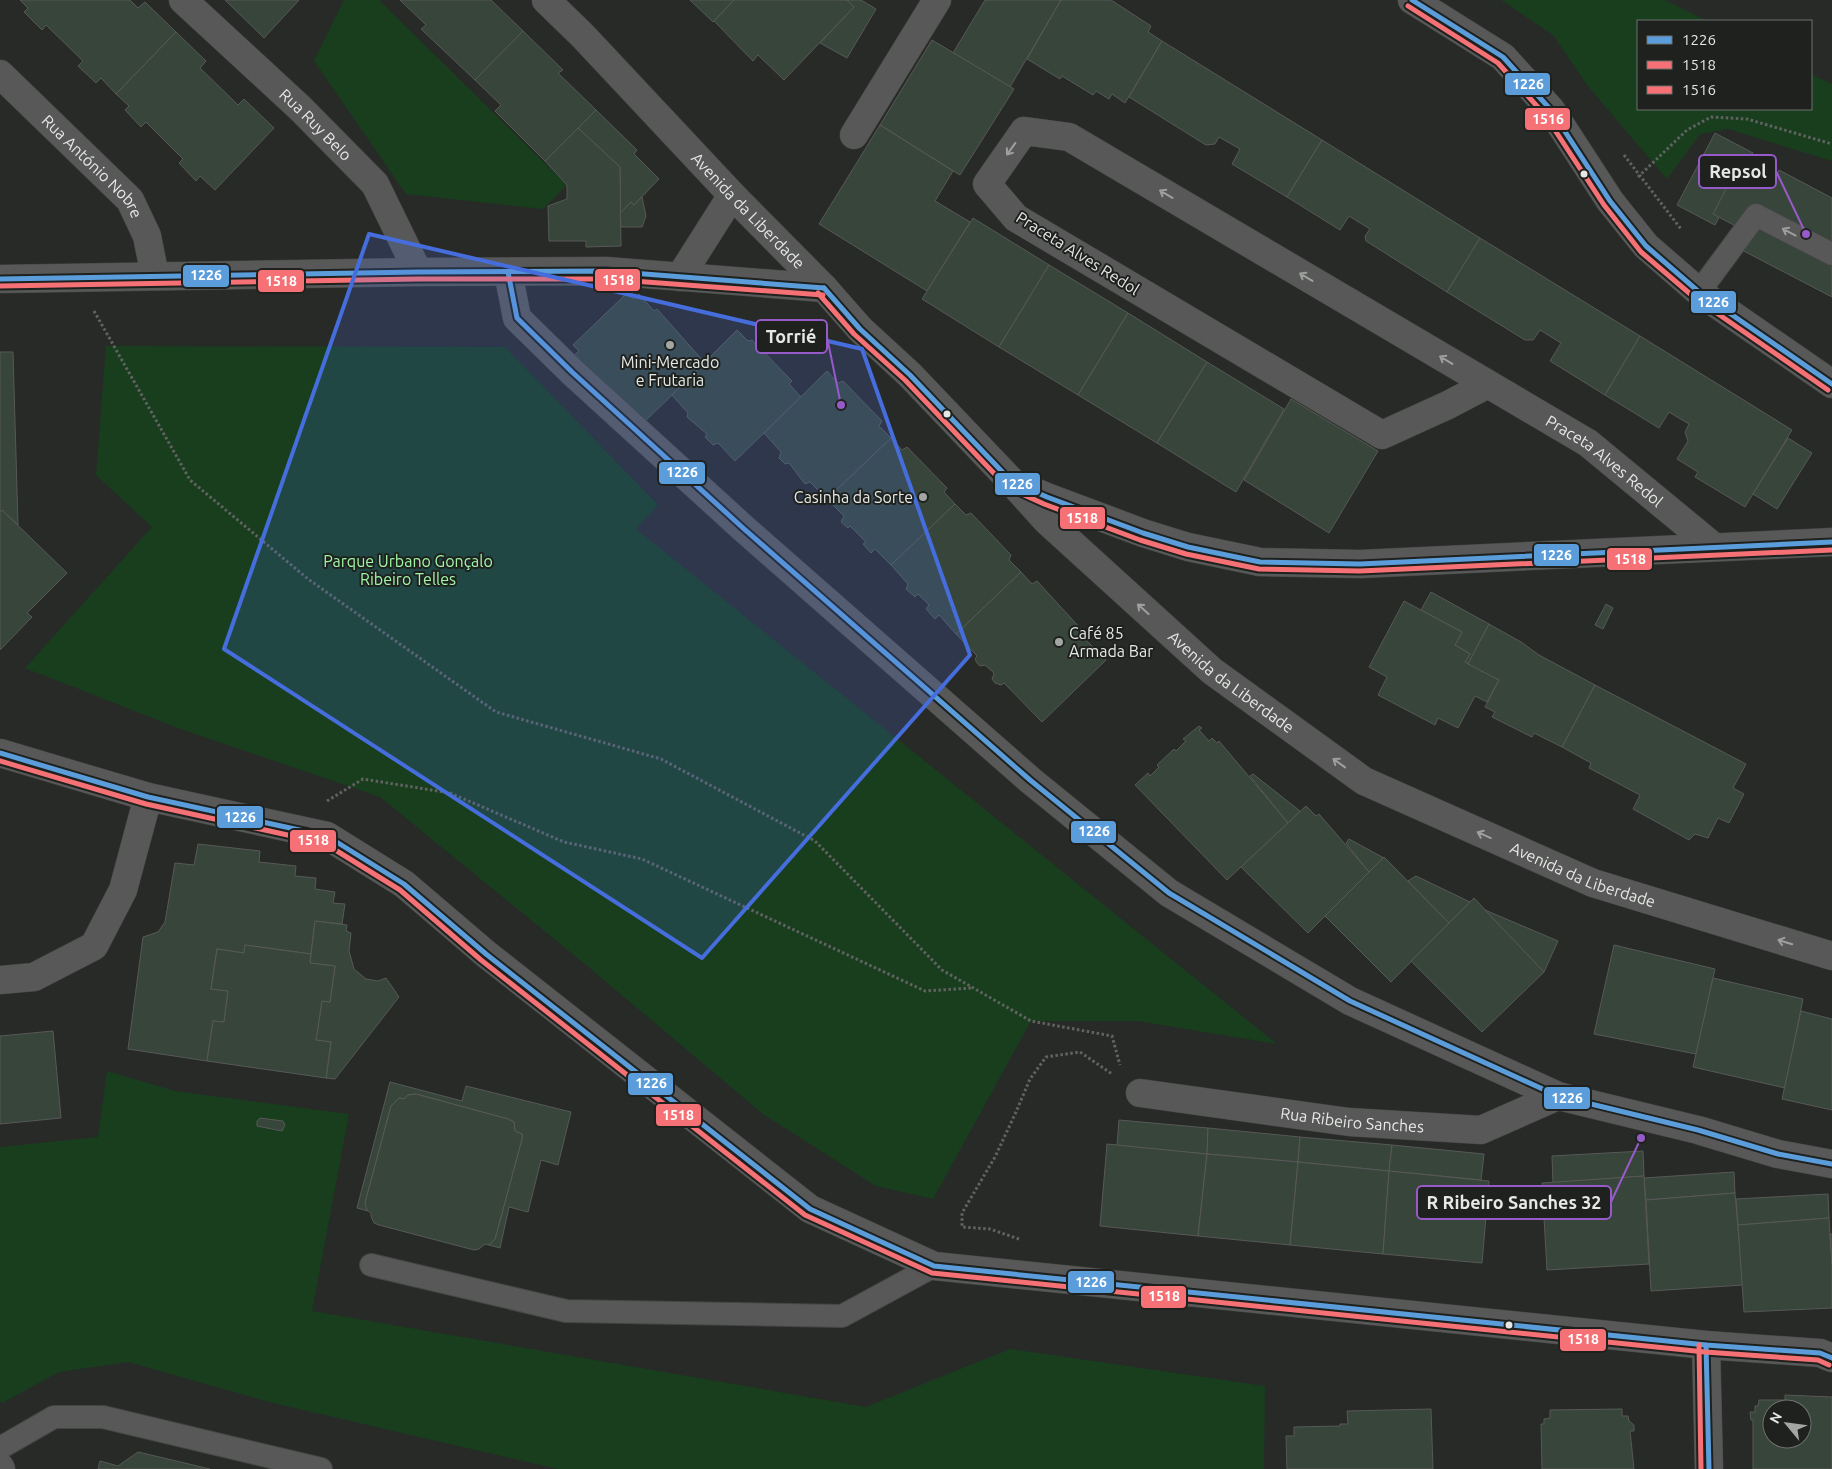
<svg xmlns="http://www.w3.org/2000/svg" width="1832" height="1469" viewBox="0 0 1832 1469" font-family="Ubuntu,sans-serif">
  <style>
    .green { fill: #183e1e }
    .building { fill: #38453b; stroke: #575957; fill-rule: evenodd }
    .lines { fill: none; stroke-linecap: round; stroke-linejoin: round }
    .lane-casing { stroke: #434643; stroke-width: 24 }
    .street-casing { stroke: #434643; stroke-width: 29 }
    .secondary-casing { stroke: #434643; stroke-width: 29 }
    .path { stroke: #616361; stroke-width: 3; stroke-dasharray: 2.5 2.5; stroke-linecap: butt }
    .lane { stroke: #575857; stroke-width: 22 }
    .street { stroke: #575857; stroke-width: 28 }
    .secondary { stroke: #575857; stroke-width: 28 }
    .bus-1-casing { stroke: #1e211e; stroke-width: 9 }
    .bus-2-casing { stroke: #1e211e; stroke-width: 9 }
    .bus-3-casing { stroke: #1e211e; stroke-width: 9 }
    .bus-1 { stroke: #5b9dda; stroke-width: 5 }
    .bus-2 { stroke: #f67175; stroke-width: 5 }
    .bus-3 { stroke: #f67175; stroke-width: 5 }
    .oneway { stroke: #9ea09e }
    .marked { fill: #456ddb; fill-opacity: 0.2; stroke: #456ddb; stroke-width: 4; stroke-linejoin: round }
    .bus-dot { fill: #e5e8e5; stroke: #1e211e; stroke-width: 2 }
    .poi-dot { fill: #a3a6a3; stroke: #1e211e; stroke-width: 2 }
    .labels { text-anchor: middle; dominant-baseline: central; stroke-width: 4; stroke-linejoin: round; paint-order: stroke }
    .street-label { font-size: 16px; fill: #e5e8e5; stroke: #1e211e }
    .poi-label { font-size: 16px; fill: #e5e8e5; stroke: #1e211e }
    .park-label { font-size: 16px; fill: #a0f6a8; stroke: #1e211e }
    .leader { fill: none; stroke: #965bc8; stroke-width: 2 }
    .callout-dot { fill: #965bc8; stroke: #1e211e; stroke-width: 2 }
    .callout { fill: #1e211e; stroke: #965bc8; stroke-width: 2 }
    .callout-label { font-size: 18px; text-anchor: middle; font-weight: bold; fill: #e5e8e5 }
    .line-badge { stroke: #1e211e; stroke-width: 2 }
    .badge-label { font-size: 14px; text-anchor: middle; font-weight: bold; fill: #fff }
  </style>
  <rect width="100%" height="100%" fill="#282a28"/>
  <g class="green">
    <path d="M344,0H379L567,185L543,209L406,194L314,61Z"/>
    <path d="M1501,0H1665L1707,21H1638V109H1811V74L1832,84V161L1728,129L1700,134L1667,179L1587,85L1553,35Z"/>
    <path d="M106,346L505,347L658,505L636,529L1277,1044L1138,1021H1031L933,1199L876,1186L763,1114L580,960L380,797L178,728L25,668L152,527L96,475Z"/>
    <path d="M107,1071L175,1091L349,1114L312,1311L866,1407L1010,1349L1265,1386L1264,1469H558L273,1403L128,1362L59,1372L2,1403L0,1401V1147L98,1137Z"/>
  </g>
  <g class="building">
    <path d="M20,0H130L138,8L145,2L176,32L116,94L101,78L96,83L78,66L83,61L46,25L42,30L24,12L28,8Z"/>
    <path d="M225,0H299L264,38Z"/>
    <path d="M400,0H491L523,31L475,80L421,29L426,25Z"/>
    <path d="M690,0H734L713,22Z"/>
    <path d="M734,0H847L854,7L784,80L758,55L753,61L714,21Z"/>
    <path d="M847,0H861L876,9L847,58L820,43L854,7Z"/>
    <path d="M985,0H1061L1010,87L953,53Z"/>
    <path d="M1061,0H1111L1151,26L1148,32L1162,41L1125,103L1112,94L1109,99L1096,91L1093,95L1062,76L1060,79L1027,59Z"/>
    <path d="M523,31L563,70L558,73L596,110L545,161L495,111L501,105L475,80Z"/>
    <path d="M176,32L206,61L200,68L238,105L244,99L274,128L215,190L200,176L196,181L179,163L183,159L146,122L141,127L125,110L129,106L116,94Z"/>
    <path d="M932,40L1014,89L960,175L880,125Z"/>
    <path d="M1162,41L1322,140L1287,197L1232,164L1240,149L1219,137L1215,144L1206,145L1129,97Z"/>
    <path d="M596,110L637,150L634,154L659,179L634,205L631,202L620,213V167L578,128Z"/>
    <path d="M880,125L953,171L935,201L970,222L927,291L819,224Z"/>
    <path d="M578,128L620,167L621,246L586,247V241H549L548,206L567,199V185L545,161Z"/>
    <path d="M1715,133L1753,153L1715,225L1677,205Z"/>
    <path d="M1322,140L1480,238L1447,292L1366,241L1365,236L1370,229L1349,216L1340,230L1287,197Z"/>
    <path d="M1737,168L1771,186L1779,170L1832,198V297L1738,248L1747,232L1713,214Z"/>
    <path d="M642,197L646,216L642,227H621L620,213L631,202L634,205Z"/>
    <path d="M973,218L1049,265L999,347L922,299Z"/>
    <path d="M1480,238L1640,336L1605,395L1550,361L1561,343L1540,330L1533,340H1525L1447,292Z"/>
    <path d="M1049,265L1128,313L1078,395L999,347Z"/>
    <path d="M627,293L633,299L639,294L654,311L657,309L705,363L640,426L573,356L579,351L573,345Z"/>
    <path d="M1128,313L1207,362L1157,443L1078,395Z"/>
    <path d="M737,330L748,341L752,340L792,381L789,384L801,397L735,461L718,443L713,445L705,437L707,434L687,417L688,413L672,395Z"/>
    <path d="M1640,336L1792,430L1745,507L1695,477L1698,472L1677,459L1688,441L1685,432L1689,424L1669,412L1659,428L1605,395Z"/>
    <path d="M0,352H13L18,525L2,510L0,512Z"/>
    <path d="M1207,362L1284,409L1236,492L1157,443Z"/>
    <path d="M827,371L838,383L843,381L882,421L879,426L891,438L827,499L810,482L805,484L789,463L785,464L779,458L781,452L764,433Z"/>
    <path d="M1291,399L1378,451L1329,533L1244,480Z"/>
    <path d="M891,438L902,450L907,447L947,488L944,492L955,504L891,565L875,549L871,553L863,544L866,542L850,526L848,528L841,522L844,516L827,499Z"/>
    <path d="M1788,438L1812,453L1777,509L1753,494Z"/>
    <path d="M955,504L966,515L971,513L1011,555L1009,560L1021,572L956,634L939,615L935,619L926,609L929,605L918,594L915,597L906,589L908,584L891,565Z"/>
    <path d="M2,510L67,573L27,613L32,617L0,650V512Z"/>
    <path d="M1021,572L1032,584L1037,581L1081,629L1079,633L1106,660L1042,722L1004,683L1001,685L995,683L992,679L994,674L993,672L985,665L980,666L977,663L975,659L977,656L956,634Z"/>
    <path d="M1431,592L1489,624L1468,664L1465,662L1470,654L1455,645L1462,632L1421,610Z"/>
    <path d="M1404,601L1462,632L1455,645L1470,654L1465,662L1499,680L1487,702L1475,696L1458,728L1438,718L1435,725L1378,695L1387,677L1369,667Z"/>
    <path d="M1606,604L1613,608L1603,629L1595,625Z"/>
    <path d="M1489,624L1521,642L1539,655L1595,685L1562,747L1534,733L1532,737L1492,717L1495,712L1485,707L1499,680L1468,664Z"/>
    <path d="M1595,685L1746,764L1733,788L1744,794L1729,823L1718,818L1708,838L1695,834L1689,840L1633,809L1640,795L1589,768L1591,763L1562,747Z"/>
    <path d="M1199,726L1202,728L1199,730L1209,741L1212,738L1217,743L1219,741L1288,823L1227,880L1135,785L1148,773L1150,776L1159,767L1157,765L1174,749L1176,751L1186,741L1183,739Z"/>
    <path d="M1253,774L1300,811L1288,823L1250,776Z"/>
    <path d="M1306,806L1316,816L1319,814L1369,872L1308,933L1241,867Z"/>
    <path d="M1349,839L1384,858L1369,872L1346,843Z"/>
    <path d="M198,844L260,851L259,862L296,866L295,876L316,878L315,889L335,892L333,903L345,904L342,924L315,921L311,954L245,945L244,953L217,949L211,989L228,991L224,1022L213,1021L207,1061L128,1049L143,937L158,932L165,922L175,863L194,865Z"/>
    <path d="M1384,857L1449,923L1391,982L1325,916Z"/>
    <path d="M1416,876L1470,902L1449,923L1408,881Z"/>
    <path d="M1474,898L1544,972L1482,1032L1411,961Z"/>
    <path d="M1485,910L1558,941L1544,972Z"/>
    <path d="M315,921L347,925L346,931L351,933L349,951L354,969L366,979L378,981L386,978L399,997L335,1079L326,1078L331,1042L316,1040L322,1001L330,1002L335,966L310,963Z"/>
    <path d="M245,945L311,954L310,963L335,966L330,1002L322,1001L316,1040L331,1042L326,1078L207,1061L213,1021L224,1022L228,991L211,989L217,949L244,953Z"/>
    <path d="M1614,945L1715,969L1696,1054L1594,1034Z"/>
    <path d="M1713,978L1803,999L1785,1088L1693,1067Z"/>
    <path d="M1801,1011L1832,1019V1110L1782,1099Z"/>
    <path d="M53,1031L61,1118L0,1124V1036Z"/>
    <path d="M390,1082L462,1101L466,1086L571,1112L558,1165L541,1160L528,1212L509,1207L500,1248L489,1245L495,1239L522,1139V1134L515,1131L514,1122L508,1119L416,1094L408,1095L404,1099L399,1098L391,1106L365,1203L368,1211L357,1208Z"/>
    <path d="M416,1094L508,1119L514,1122L515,1131L522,1134V1139L495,1239L489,1245L485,1244L479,1249L474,1250L379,1225L374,1223L371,1216V1213L367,1210L365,1203L391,1106L399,1098L404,1099L408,1095Z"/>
    <path d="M260,1118L283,1121L285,1125L282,1131L257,1126V1121Z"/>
    <path d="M1119,1120L1208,1128L1207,1154L1117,1146Z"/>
    <path d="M1208,1128L1300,1137L1298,1162L1207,1154Z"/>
    <path d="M1300,1137L1392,1145L1389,1171L1298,1162Z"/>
    <path d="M1107,1144L1207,1154L1198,1236L1100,1226Z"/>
    <path d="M1392,1145L1484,1154L1481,1180L1389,1171Z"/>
    <path d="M1643,1151L1644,1176L1553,1183L1552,1156Z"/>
    <path d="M1207,1154L1298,1162L1290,1245L1198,1236Z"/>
    <path d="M1298,1162L1389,1171L1383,1254L1290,1245Z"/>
    <path d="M1389,1171L1489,1181L1482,1263L1383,1254Z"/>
    <path d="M1734,1172L1735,1193L1646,1200L1644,1178Z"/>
    <path d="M1644,1176L1649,1264L1547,1270L1542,1183Z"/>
    <path d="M1735,1193L1743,1285L1651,1291L1646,1200Z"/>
    <path d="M1828,1194L1829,1218L1738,1225L1736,1199Z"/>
    <path d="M1829,1218L1832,1264V1308L1744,1312L1738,1225Z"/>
    <path d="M1830,1234H1832V1264L1831,1250Z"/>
    <path d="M1785,1395L1832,1397V1469H1753V1420H1751L1750,1412H1755V1406H1758L1759,1400H1785ZM1772,1409H1802V1439H1772Z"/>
    <path d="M1431,1409L1433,1469H1287L1286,1436H1294V1427L1340,1426V1424H1348L1347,1411Z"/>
    <path d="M1622,1409V1416H1628L1629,1421L1634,1425V1431H1630L1634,1469H1542L1541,1424H1544V1419L1550,1418V1410Z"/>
    <path d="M138,1452L210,1469H98L100,1461L118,1466Z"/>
  </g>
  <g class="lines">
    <g class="lane-casing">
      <g id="lane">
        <path d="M1699,292L1756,215L1832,254"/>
        <path d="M371,1265L566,1311L842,1316L934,1266"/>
        <path d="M0,1448L54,1417H103L321,1469"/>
      </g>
    </g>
    <g class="street-casing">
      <g id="street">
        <path id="s1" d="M183,0L300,108L375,184L418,272"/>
        <path id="s2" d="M546,0L583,36L732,195L824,288L860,329L910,375L1011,481L1047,521L1212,671L1364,781L1593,883L1832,956"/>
        <path id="s3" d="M0,74L130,200L147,236L155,276"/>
        <path d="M854,135L937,0"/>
        <path d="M508,272L517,318L572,372L743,528L1030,780L1169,893L1350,1001L1558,1096L1698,1130L1778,1154L1832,1164"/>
        <path d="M680,277L732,195"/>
        <path d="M0,279L418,272L606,271L824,288"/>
        <path id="s4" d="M1488,384L1448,405L1382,435L1016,218L987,184L1024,131L1069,137L1588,443L1714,547"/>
        <path d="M1019,485L1047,497L1143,533L1188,547L1260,562L1360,564L1832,542"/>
        <path d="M0,753L148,797L327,836L404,884L486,954L810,1209L934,1266L1706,1345L1820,1353L1832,1358"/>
        <path d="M0,980L34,977L94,946L123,890L148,797"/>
        <path id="s5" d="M1140,1093L1349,1122L1481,1130L1558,1096"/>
        <path d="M1706,1345L1709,1469"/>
        <path d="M0,1467L1,1469"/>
      </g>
    </g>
    <g class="secondary-casing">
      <path id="secondary" d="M1412,0L1503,57L1551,110L1610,201L1646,246L1699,292L1832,384"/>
    </g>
    <g class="path">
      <path d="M1624,155L1681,229"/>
      <path d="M1638,177L1687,130L1711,117L1747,119L1832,144"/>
      <path d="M94,311L190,480L308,579L496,712L661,759L815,841L942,970L1031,1021L1112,1036L1120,1065"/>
      <path d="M327,801L363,779L450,793L564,842L642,859L925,991L972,988"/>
      <path d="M1019,1239L990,1229L962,1227V1213L995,1157L1016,1112L1030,1079L1046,1057L1080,1052L1112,1074"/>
    </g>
    <use href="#lane" class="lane"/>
    <use href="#street" class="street"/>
    <use href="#secondary" class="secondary"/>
    <g class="bus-1-casing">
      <g id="bus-1">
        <path d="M1412,0L1503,57L1551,110L1610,201L1646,246L1699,292L1832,384"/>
        <path d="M508,272L517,318L572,372L743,528L1030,780L1169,893L1350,1001L1558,1096L1698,1130L1778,1154L1832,1164"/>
        <path d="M0,279L418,272L606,271L824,288"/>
        <path d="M824,288L860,329L910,375L1011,481L1047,497L1143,533L1188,547L1260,562L1360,564L1832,542"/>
        <path d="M0,753L148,797L327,836L404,884L486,954L810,1209L934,1266L1706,1345L1820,1353L1832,1358"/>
        <path d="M1706,1345L1709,1469"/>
      </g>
    </g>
    <g class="bus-2-casing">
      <g id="bus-2">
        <path d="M0,286L418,279H606L823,295"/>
        <path d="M818,293L854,334L905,380L1007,487L1044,504L1140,540L1186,554L1259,569L1360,571L1832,550"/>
        <path d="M0,761L146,804L324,843L400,890L481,960L805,1215L932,1273L1705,1352L1818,1360L1829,1365"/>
        <path d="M1699,1345L1701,1469"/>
      </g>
    </g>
    <g class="bus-3-casing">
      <path id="bus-3" d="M1408,6L1498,63L1545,115L1604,205L1641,252L1695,298L1828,390"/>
    </g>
    <use href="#bus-1" class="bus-1"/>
    <use href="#bus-2" class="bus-2"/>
    <use href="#bus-3" class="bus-3"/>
  </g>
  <defs><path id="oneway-shaft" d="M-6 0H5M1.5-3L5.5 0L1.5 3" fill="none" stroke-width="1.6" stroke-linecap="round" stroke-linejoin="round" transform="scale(1.25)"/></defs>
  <g class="oneway">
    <use href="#oneway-shaft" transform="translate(1011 149) rotate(126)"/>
    <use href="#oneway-shaft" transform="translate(1166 194) rotate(-149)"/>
    <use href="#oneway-shaft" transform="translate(1789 232) rotate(-152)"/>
    <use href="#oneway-shaft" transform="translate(1306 277) rotate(-149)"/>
    <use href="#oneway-shaft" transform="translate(1446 360) rotate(-149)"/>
    <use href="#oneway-shaft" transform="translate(1143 609) rotate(-138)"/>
    <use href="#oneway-shaft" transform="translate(1339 763) rotate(-144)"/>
    <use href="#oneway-shaft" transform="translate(1484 835) rotate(-156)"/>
    <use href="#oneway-shaft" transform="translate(1785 942) rotate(-163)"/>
  </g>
  <path class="marked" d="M369,234L862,349L970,655L702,958L224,649Z"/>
  <g class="bus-dot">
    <circle cx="1584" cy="174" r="4.5"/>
    <circle cx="947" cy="414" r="4.5"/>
    <circle cx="1509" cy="1325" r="4.5"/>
  </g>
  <g class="poi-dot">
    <circle cx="670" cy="345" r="5"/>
    <circle cx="923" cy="497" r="5"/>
    <circle cx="1059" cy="642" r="5"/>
  </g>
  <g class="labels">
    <g class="street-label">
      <text stroke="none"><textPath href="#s1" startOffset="182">Rua Ruy Belo</textPath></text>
      <text stroke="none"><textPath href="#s3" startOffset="131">Rua António Nobre</textPath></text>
      <text stroke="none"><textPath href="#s2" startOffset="292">Avenida da Liberdade</textPath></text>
      <text transform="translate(1078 253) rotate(32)">Praceta Alves Redol</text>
      <text stroke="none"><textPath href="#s4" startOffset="1324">Praceta Alves Redol</textPath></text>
      <text stroke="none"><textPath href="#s2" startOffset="968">Avenida da Liberdade</textPath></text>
      <text stroke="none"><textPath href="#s2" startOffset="1372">Avenida da Liberdade</textPath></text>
      <text stroke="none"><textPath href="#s5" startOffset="214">Rua Ribeiro Sanches</textPath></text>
    </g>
    <g class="poi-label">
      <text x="670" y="362">Mini-Mercado<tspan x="670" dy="18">e Frutaria</tspan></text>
      <text x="913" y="497" text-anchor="end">Casinha da Sorte</text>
      <text x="1069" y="633" text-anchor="start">Café 85<tspan x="1069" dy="18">Armada Bar</tspan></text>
    </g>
    <g class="park-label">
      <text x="408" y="561">Parque Urbano Gonçalo<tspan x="408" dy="18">Ribeiro Telles</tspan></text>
    </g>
  </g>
  <path class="leader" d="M1806 234L1776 171M841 405L827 337M1641 1138L1611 1202"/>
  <g class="callout-dot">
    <circle cx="1806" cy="234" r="5"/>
    <circle cx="841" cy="405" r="5"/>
    <circle cx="1641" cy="1138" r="5"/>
  </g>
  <g class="callout">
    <rect x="1699" y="155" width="77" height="33" rx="5"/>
    <rect x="756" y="320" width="71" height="33" rx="5"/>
    <rect x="1417" y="1186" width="194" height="33" rx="5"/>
  </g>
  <g class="callout-label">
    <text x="1738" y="178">Repsol</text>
    <text x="791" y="343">Torrié</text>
    <text x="1514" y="1209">R Ribeiro Sanches 32</text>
  </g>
  <g class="line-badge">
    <rect x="1504" y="72" width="47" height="24" rx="5" fill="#5b9dda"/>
    <rect x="1524" y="107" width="47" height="24" rx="5" fill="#f67175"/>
    <rect x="182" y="264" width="48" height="24" rx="5" fill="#5b9dda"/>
    <rect x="594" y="268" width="47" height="24" rx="5" fill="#f67175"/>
    <rect x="257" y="269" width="48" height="24" rx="5" fill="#f67175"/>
    <rect x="1690" y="290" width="47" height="24" rx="5" fill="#5b9dda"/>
    <rect x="658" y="461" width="48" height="24" rx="5" fill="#5b9dda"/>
    <rect x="994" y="472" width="47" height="24" rx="5" fill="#5b9dda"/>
    <rect x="1059" y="506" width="47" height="24" rx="5" fill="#f67175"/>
    <rect x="1533" y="543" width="47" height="24" rx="5" fill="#5b9dda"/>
    <rect x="1606" y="547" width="47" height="24" rx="5" fill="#f67175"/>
    <rect x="216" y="805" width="48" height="24" rx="5" fill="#5b9dda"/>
    <rect x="1070" y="820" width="47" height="24" rx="5" fill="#5b9dda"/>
    <rect x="289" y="829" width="48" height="24" rx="5" fill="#f67175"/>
    <rect x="627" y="1072" width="47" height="24" rx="5" fill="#5b9dda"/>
    <rect x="1543" y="1086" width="48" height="24" rx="5" fill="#5b9dda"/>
    <rect x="655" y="1103" width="47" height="24" rx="5" fill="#f67175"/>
    <rect x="1067" y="1270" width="48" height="24" rx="5" fill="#5b9dda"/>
    <rect x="1140" y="1285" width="47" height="24" rx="5" fill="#f67175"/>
    <rect x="1559" y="1328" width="48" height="24" rx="5" fill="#f67175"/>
  </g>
  <g class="badge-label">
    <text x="1528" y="89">1226</text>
    <text x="1548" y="124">1516</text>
    <text x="206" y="280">1226</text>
    <text x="618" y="285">1518</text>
    <text x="281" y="286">1518</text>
    <text x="1713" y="307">1226</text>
    <text x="682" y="477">1226</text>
    <text x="1017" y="489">1226</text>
    <text x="1082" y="523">1518</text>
    <text x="1556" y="560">1226</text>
    <text x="1630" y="564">1518</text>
    <text x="240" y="822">1226</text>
    <text x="1094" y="836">1226</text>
    <text x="313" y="845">1518</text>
    <text x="651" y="1088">1226</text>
    <text x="1567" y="1103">1226</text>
    <text x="678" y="1120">1518</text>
    <text x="1091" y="1287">1226</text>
    <text x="1164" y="1301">1518</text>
    <text x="1583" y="1344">1518</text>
  </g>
  <rect x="1637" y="20" width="175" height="90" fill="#1e211e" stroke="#6e716e"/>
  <rect x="1647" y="36" width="25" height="8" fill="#5b9dda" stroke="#6e716e"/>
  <text x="1682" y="45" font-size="15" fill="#e5e8e5">1226</text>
  <rect x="1647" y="61" width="25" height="8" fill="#f67175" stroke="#6e716e"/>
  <text x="1682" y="70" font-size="15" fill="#e5e8e5">1518</text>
  <rect x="1647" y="86" width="25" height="8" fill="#f67175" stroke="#6e716e"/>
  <text x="1682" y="95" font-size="15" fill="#e5e8e5">1516</text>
  <g transform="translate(1787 1424) rotate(299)"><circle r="24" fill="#1e211e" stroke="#6e716e"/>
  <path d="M0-4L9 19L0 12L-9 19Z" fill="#a3a6a3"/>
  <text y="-8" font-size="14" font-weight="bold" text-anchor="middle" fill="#e5e8e5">N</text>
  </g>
</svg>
